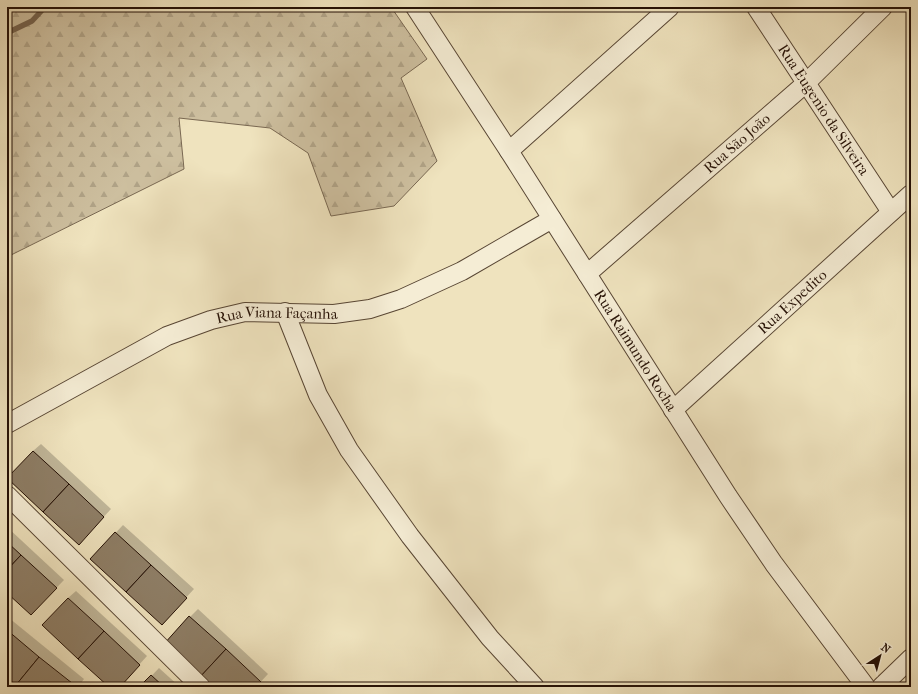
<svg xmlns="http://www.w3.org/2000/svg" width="918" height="694" viewBox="0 0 918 694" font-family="'IM FELL French Canon',serif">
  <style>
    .forest { fill: url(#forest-firs); stroke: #796852 }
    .shadow { fill: #0003 }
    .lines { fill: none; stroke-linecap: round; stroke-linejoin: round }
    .stream { stroke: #75644f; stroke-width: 5.5 }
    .building { fill: #8e7e66; stroke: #251106 }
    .street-casing { stroke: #584634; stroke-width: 20 }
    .street { stroke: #f5edd5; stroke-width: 18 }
    .labels { text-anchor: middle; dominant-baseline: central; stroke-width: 4; stroke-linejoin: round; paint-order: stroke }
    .street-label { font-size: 15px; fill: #251106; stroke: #f5edd5 }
  </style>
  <defs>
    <pattern id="forest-firs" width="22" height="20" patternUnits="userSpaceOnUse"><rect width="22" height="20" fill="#cdbf9f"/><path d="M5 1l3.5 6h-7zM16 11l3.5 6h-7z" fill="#b0a387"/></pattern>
  </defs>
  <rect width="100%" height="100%" fill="#efe3be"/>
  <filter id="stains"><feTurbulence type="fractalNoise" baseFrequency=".005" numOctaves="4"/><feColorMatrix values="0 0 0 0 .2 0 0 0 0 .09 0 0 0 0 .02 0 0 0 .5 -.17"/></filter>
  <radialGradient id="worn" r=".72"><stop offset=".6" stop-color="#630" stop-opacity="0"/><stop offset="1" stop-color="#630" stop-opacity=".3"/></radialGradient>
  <path class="forest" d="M7,7H391L427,59L401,78L437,161L394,206L331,216L308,153L270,128L179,118L184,169L7,257Z"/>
  <g class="shadow">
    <path d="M41,444L111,509L87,535L33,451Z"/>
    <path d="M123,525L194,589L169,616L91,559Z"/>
    <path d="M7,527L64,580L39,606L7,591Z"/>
    <path d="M76,591L147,656L119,687H110L68,598Z"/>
    <path d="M198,609L268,674L256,687H213L190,617Z"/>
    <path d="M9,618L84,679L78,687H19L7,677V620Z"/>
    <path d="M159,668L180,687H141Z"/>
  </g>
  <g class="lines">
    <path class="stream" d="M7,33L32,21L45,7"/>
  </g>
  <g class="building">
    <path d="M33,451L69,484L43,512L7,478Z"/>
    <path d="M69,484L104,517L79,545L43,512Z"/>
    <path d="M115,532L151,565L126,592L90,559Z"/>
    <path d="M7,542L21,555L7,570Z"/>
    <path d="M21,555L57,588L31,615L7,593V570Z"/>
    <path d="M151,565L187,598L162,625L126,592Z"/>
    <path d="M68,598L104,631L78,659L42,625Z"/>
    <path d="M189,616L226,649L200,677L164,644Z"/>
    <path d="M7,630L39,657L16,685L7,678Z"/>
    <path d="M104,631L140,665L120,687H109L78,659Z"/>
    <path d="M226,649L261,682L257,687H211L200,677Z"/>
    <path d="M39,657L77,687H18L16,685Z"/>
    <path d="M151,675L164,687H139Z"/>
  </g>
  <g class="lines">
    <g class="street-casing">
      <g id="street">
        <path id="s1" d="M415,7L509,151L728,496L774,564L866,687"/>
        <path id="s2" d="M756,7L891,212"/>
        <path d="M509,151L670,7"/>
        <path id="s3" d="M587,274L805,84L883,7"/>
        <path d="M285,312L318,395L349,450L410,536L490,638L535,687"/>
        <path id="s4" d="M673,410L911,194"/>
        <path id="s5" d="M7,424L167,336L211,320L245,312L334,314L370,309L401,299L462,271L552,219"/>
        <path d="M7,495L201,687"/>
        <path d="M881,687L911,658"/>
      </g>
    </g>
    <use href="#street" class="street"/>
  </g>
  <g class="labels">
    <g class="street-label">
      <text stroke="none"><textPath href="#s2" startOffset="123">Rua Eugenio da Silveira</textPath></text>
      <text stroke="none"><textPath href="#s3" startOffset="199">Rua São João</textPath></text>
      <text stroke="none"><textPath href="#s4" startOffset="161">Rua Expedito</textPath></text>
      <text stroke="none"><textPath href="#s5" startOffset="296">Rua Viana Façanha</textPath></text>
      <text stroke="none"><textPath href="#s1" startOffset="408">Rua Raimundo Rocha</textPath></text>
    </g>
  </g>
  <rect width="918" height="694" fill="none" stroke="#efe3be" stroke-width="24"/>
  <rect x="8" y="8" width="902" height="678" fill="none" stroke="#251106" stroke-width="2"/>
  <rect x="12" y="12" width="894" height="670" fill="none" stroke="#251106"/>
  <g transform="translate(880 656) rotate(36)" stroke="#f5edd5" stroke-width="3" paint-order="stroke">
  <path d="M0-3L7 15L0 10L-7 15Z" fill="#251106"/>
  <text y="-6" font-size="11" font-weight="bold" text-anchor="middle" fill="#251106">N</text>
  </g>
  <rect width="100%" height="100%" filter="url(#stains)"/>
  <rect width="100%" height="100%" fill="url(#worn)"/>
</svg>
